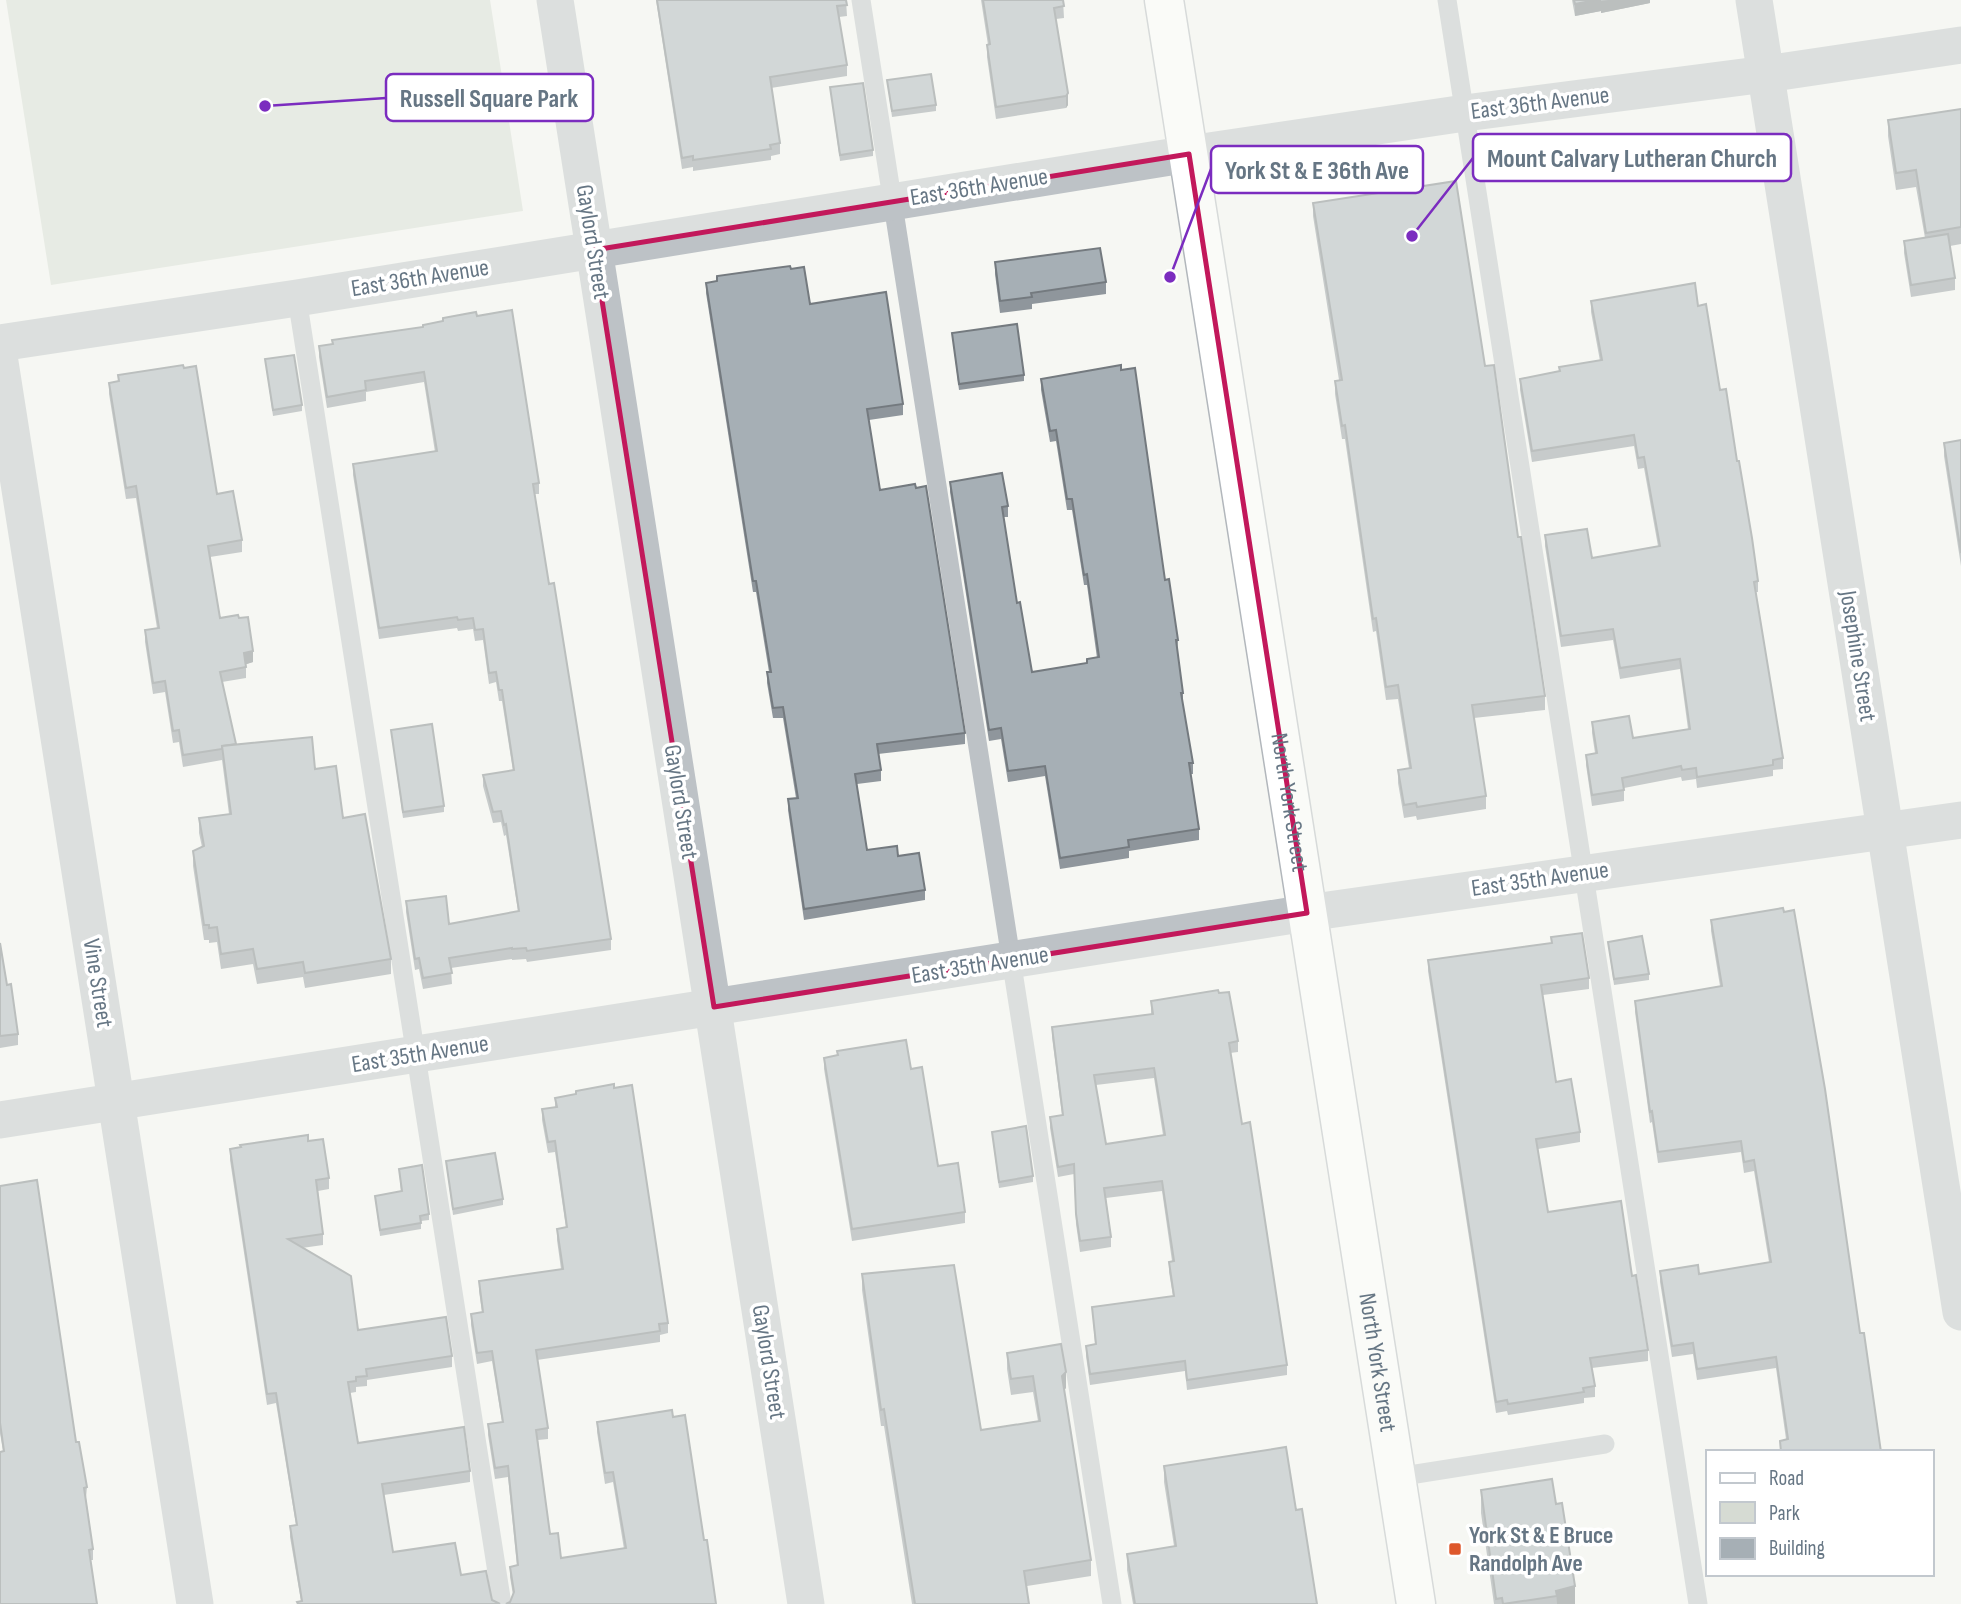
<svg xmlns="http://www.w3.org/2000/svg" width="1961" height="1604" viewBox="0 0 1961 1604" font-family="'Sofia Sans Condensed',sans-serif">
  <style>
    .green { fill: #d6dbd3 }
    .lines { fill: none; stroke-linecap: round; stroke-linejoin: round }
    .secondary-casing { stroke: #b2b7bc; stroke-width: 41 }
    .lane { stroke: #bdc2c6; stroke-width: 19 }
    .street { stroke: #bdc2c6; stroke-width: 37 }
    .secondary { stroke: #fff; stroke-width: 38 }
    .wall { fill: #8f969c; fill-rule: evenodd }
    .shaded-wall { fill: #747a7f }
    .building { fill: #a6afb5; stroke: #747a7f; stroke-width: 2; fill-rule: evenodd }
    .marked { fill: none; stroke: #c2185b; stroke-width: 5; stroke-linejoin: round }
    .poi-dot { fill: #de582c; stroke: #fff; stroke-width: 2.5 }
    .labels { text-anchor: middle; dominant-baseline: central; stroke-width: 7; stroke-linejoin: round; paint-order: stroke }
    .street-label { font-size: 24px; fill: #667684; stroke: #fff }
    .poi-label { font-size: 24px; font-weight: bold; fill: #667684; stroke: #fff; text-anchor: start }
    .leader { fill: none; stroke: #7b2cbf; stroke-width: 2.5 }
    .callout-dot { fill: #7b2cbf; stroke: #fff; stroke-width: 2.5 }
    .callout { fill: #fff; stroke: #7b2cbf; stroke-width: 2.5 }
    .callout-label { font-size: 26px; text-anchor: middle; font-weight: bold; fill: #667684 }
  </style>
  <rect width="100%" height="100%" fill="#f6f7f3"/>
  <path class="green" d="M6,0H490L523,211L51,285Z"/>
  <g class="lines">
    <g class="secondary-casing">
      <g id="secondary">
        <path id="s1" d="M1164,0L1416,1604"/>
      </g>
    </g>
    <g class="lane">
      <path d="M861,0L1112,1604"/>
      <path d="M1447,0L1698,1604"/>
      <path d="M297,298L502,1604"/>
      <path d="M1397,1477L1605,1444"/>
    </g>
    <g class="street">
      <path d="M555,0L806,1604"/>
      <path d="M1754,0L1961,1312"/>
      <path d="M0,343L297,298L1189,154L1465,113L1766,74L1961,45"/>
      <path d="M0,362L195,1604"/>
      <path d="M0,1120L1307,913L1961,820"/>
    </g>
    <use href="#secondary" class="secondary"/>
  </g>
  <g class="wall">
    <path d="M656,0H846L847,16L839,17L847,65V76L771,88L780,143V154L771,156V160L693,171V167L682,169Z"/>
    <path d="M981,0H1063L1064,18L1056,19L1068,105L1066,108L996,119L987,57V45H988Z"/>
    <path d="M1572,0H1650V3L1601,13V11L1575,16Z"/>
    <path d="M887,80L936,105V111L892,117Z"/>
    <path d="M830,87L873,150V156L840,161Z"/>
    <path d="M1961,109V244L1950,246L1955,278V290L1911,297L1904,253V241L1925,238L1916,187L1896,190L1888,136V120Z"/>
    <path d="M1313,203L1485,366L1518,537L1545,696V710L1474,718L1486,796V809L1417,820L1416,816L1404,818L1398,783V770L1409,768L1398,699L1386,700L1376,631L1373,632L1345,439H1342L1335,394V381L1339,380L1313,216Z"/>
    <path d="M995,262L1106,282V294L1032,304V309L1000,313L995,274Z"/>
    <path d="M791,269L810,304L903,404V415L869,420L880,490L965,733V744L878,754L881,770V781L857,784L867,850L898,856L925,890V900L804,920L788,810V799L796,798L783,718H773L767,683V672H769L756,592H753L706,293V283L717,281V276Z"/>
    <path d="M1591,301L1698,306L1737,461L1758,581V592H1756L1783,758V769L1773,770V776L1697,788L1696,779L1682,781L1681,777L1624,788V801L1592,806L1586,765V755L1595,753L1592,733V722L1633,738L1688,729L1680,669L1620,679L1613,640L1561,647L1545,546V535L1592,558L1658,546L1644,468L1638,469L1634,446L1532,462L1520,390V379L1559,371L1600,361L1591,312Z"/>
    <path d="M477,316L539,483V494H535L549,584L611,939V950L527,962L526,959L512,960V959L451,968L452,984L423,989L419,969L415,970L406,912V901L449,924L518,911L506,835L504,836L501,822L493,823L483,786V775L513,771L502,701H499L496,682L489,684L483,640L475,641L473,629L458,631L457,628L379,639L353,475V464L435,452L424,382L366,392V401L327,408L319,357V346L332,344V340L423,327Z"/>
    <path d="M952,333L1024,375V381L959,390Z"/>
    <path d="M265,359L302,405V411L273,416Z"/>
    <path d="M118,375L217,494L242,540V552L210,557L220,618L253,662L246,664V678L222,682L236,744L315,769L343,818L391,959V974L305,988L303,977L257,984L253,964L221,969L217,942L209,943V940H204L193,866V851L202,847L199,833V818L229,814L222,760L183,767L179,742L173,743L165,692L153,694L145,642V630L157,628L136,498L126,499L109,394V383L118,382Z"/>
    <path d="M1041,379L1165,580L1178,640L1177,651L1183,693V704L1193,763V774H1190L1199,829V840L1129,851V858L1060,869L1045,776L1008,782L1001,739L989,741L950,492V482L1008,506V517H1003L1017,603L1032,672L1087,663L1097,658L1087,585H1084L1072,510H1067L1056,441L1050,442L1041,390Z"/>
    <path d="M1961,440V566L1944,456V443Z"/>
    <path d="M391,730L444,806V812L403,818Z"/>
    <path d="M1711,920L1860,1333L1881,1452H1780V1441L1786,1439L1776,1368L1697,1380L1693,1354L1672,1357L1660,1282V1271L1699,1274L1769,1262L1754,1171L1744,1173L1741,1152L1658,1163L1652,1122L1650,1123L1635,1012V1001L1720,986L1711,931Z"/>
    <path d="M1551,937L1589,978V989L1543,995L1556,1082L1580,1132V1142L1538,1149L1548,1212L1632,1276L1648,1350V1361L1592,1368L1595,1386V1397L1584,1398V1403L1508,1415L1507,1411L1496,1413L1428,971V960L1551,944Z"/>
    <path d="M1608,942L1649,974V980L1614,985Z"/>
    <path d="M0,943L7,985L18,1034V1045L0,1048Z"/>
    <path d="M1219,993L1238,1041V1052L1230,1053L1242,1124L1287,1365V1375L1187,1390L1185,1371L1090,1385L1086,1356V1346L1095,1344L1092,1307L1173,1296L1169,1272V1262L1172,1261L1162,1191L1106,1198L1111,1237V1247L1080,1252L1076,1224L1074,1174L1058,1177L1050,1128V1117L1062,1115L1052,1037V1027L1151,1014V1001ZM1154,1078L1163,1135L1106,1144L1096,1085Z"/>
    <path d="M837,1051L911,1069L938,1166L965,1212V1223L852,1241L824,1069V1058L837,1056Z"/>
    <path d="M555,1098L668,1323V1333L660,1335V1342L537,1360L548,1428V1439L538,1440L550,1534L561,1558L624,1549L613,1482L605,1484L597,1432V1422L673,1417L704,1540L510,1602L513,1595L510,1577V1567L517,1566L508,1477L495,1479L488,1435V1424L502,1422L492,1361L477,1364L471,1325V1314L482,1312L479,1291V1281L561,1269L557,1240V1229L566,1228L555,1152L548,1153L542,1120V1109L555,1107Z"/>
    <path d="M992,1132L1033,1176V1182L999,1188Z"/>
    <path d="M308,1141L329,1178V1189L318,1191L323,1234V1245L302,1248L358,1330L452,1356V1367L367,1380V1386L356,1387V1392L350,1393L358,1443L470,1471V1482L384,1495L393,1552L301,1601L290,1537V1526L296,1525L276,1403L267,1405L230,1160V1149Z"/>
    <path d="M446,1161L503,1199V1205L453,1215Z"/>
    <path d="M399,1169L429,1214V1220L421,1221V1229L380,1236L375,1196L401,1192Z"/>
    <path d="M0,1186L76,1442L87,1487L86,1498L93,1549V1560H91L3,1451L0,1433Z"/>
    <path d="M862,1274L981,1430L1038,1421L1033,1392L1011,1395L1007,1369V1353L1066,1388L1064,1390L1091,1560V1576L1027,1586L1029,1604H912L884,1426H881L862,1290Z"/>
    <path d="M1164,1466L1296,1510L1317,1604H1133L1127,1570V1554L1174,1546L1164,1482Z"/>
    <path d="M1481,1490L1556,1504L1575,1604H1494L1481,1513Z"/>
  </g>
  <g class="shaded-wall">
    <path d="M1596,0H1601V11L1575,16V4Z"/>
    <path d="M1608,0H1650V3L1601,13V1Z"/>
    <path d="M1068,93V105L1066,108V96Z"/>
    <path d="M253,651V662L244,665V653Z"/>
    <path d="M1066,1372V1388L1062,1392V1376Z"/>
    <path d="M1575,1586V1604H1557L1556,1591Z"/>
  </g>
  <g class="building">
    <path d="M657,0H846L847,5L837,6L847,65L770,77L780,143L770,145L771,149L693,160V156L682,158Z"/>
    <path d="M983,0H1063L1064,6L1054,8L1068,93L1066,96L996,107L987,45L990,44Z"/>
    <path d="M1574,0H1596L1575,4Z"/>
    <path d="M931,74L936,105L892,111L887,80Z"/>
    <path d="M863,83L873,150L840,155L830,87Z"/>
    <path d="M1961,109V227L1926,233L1916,170L1896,173L1888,120Z"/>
    <path d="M1456,181L1485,366L1494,365L1518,537H1521L1545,696L1472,705L1486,796L1417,807L1416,803L1404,805L1398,770L1411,768L1398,685L1386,687L1376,618L1373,619L1345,425L1342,426L1335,381L1342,380L1313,203Z"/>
    <path d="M1948,234L1955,278L1911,285L1904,241Z"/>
    <path d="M1100,248L1106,282L1031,293L1032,297L1000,301L995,262Z"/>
    <path d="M790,266L791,269L804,267L810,304L886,292L903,404L867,409L880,490L915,484L916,488L926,486L965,733L877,744L881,770L855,774L867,850L897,846L898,856L919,853L925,890L804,909L788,799L798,798L783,707L773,708L767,672H771L756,581H753L706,283L717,281V276Z"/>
    <path d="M1695,283L1698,306L1706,304L1720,390L1726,389L1737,461H1739L1752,538L1758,581L1754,582L1783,758L1773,760V765L1697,777L1696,768L1682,770L1681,766L1622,778L1624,790L1592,795L1586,755L1597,753L1592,722L1629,716L1633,738L1690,729L1680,659L1620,668L1613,629L1561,636L1545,535L1587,529L1592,558L1660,546L1644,457L1638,458L1634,435L1532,451L1520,379L1560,371L1559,367L1602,360L1591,301Z"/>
    <path d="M512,310L539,483L533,484L549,584L554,583L611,939L527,951L526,948L512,949V948L449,958L452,973L423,978L419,958L415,959L406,901L446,896L449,924L519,911L506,824L504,825L501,811L493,812L483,775L514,770L502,690H499L496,672L489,673L483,629L475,630L473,618L458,620L457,617L379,628L353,464L437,451L424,372L365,381L366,390L327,397L319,346L333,344L332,340L423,327V325L443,321V318L476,312L477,316Z"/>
    <path d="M1017,324L1024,375L959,384L952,333Z"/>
    <path d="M294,355L302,405L273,410L265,359Z"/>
    <path d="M183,365L184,368L196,366L217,494L233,491L242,540L208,546L220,618L238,615L239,618L248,617L253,651L244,653L246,667L220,672L236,744L222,746V749L183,755L179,730L173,731L165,681L153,683L145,630L159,628L136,486L126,488L109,383L119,381L118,375Z"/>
    <path d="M1121,365V370L1135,368L1165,580L1169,579L1178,640H1176L1183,693H1181L1193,763H1189L1199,829L1128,840L1129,847L1060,858L1045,766L1008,771L1001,728L989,730L950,482L1002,473L1008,506L1002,507L1017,603L1020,602L1032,672L1087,663V659L1099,657L1087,574L1084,575L1072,499H1067L1056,430L1050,431L1041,379Z"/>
    <path d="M1961,440V553L1944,443Z"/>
    <path d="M432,724L444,806L403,812L391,730Z"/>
    <path d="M312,737L315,769L336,766L343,818L365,814L391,959L305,973L303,962L257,969L253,949L221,954L217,927L209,928V925H204L193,851L204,846L199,818L231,814L222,746Z"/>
    <path d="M1783,908L1784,912L1794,910L1825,1089L1860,1333H1864L1881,1452H1781L1780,1441L1788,1439L1776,1357L1697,1369L1693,1343L1672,1346L1660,1271L1698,1265L1699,1274L1771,1262L1754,1160L1744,1162L1741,1141L1658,1152L1652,1111L1650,1112L1635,1001L1722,986L1711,920Z"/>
    <path d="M1582,933L1589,978L1541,985L1556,1082L1571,1079L1580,1132L1536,1139L1548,1212L1621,1201L1632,1276L1636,1275L1648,1350L1590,1358L1595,1386L1583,1388L1584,1392L1508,1404L1507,1400L1496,1402L1428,960L1552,943L1551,937Z"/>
    <path d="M1642,936L1649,974L1614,979L1608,942Z"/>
    <path d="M0,943L7,985L11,984L18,1034L0,1036Z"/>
    <path d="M1218,990L1219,993L1229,992L1238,1041L1229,1043L1242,1124L1250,1122L1287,1365L1187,1380L1185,1361L1090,1374L1086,1346L1096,1344L1092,1307L1174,1296L1169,1262L1174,1261L1162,1181L1104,1188L1111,1237L1080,1241L1076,1214L1074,1164L1058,1167L1050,1117L1063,1115L1052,1027L1153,1014L1151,1001ZM1154,1068L1165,1135L1106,1144L1094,1075Z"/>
    <path d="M906,1040L911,1069L922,1067L938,1166L958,1163L965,1212L852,1229L824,1058L838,1055L837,1051Z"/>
    <path d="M614,1084V1088L632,1085L668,1323L659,1324L660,1331L536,1350L548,1428L536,1430L550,1534L558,1533L561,1558L626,1548L613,1472L605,1473L597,1422L672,1410L673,1417L685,1415L704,1540H707L716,1604H506L510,1602L514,1592L510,1567L518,1565L508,1466L495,1468L488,1424L503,1422L492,1351L477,1353L471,1314L483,1312L479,1281L563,1269L557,1229L567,1227L555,1141L548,1142L542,1109L557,1107L555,1098L576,1094V1091Z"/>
    <path d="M1026,1126L1033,1176L999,1182L992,1132Z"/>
    <path d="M308,1135V1141L323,1139L329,1178L316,1180L323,1234L288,1239L351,1276L358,1330L446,1317L452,1356L366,1369L367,1376L356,1377V1381L348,1382L358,1443L464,1427L470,1471L382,1484L393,1552L455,1543L461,1575L486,1571L492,1600L500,1604H298L297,1602L302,1601L290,1526L297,1525L276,1393L267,1394L230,1149L241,1147L240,1145Z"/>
    <path d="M495,1153L503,1199L453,1209L446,1161Z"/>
    <path d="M422,1165L429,1214L420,1216L421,1223L380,1230L375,1196L402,1191L399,1169Z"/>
    <path d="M37,1180L76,1442H79L87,1487L84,1488L93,1549L89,1550L97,1604H0V1452L4,1451L0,1423V1186Z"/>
    <path d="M954,1265L981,1430L1040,1421L1033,1376L1011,1379L1007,1353L1061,1344L1066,1372L1062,1376L1091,1560L1024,1571L1029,1604H915L884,1409L881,1410L862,1274Z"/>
    <path d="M1286,1447L1296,1510L1302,1509L1317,1604H1135L1127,1554L1176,1546L1164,1466Z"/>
    <path d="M1552,1479L1556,1504L1562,1503L1575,1586L1556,1591L1557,1596L1503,1604L1502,1598L1496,1599L1481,1490Z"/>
  </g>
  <path d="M0 0H1961V1604H0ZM1189,154L1307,913L714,1007L594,250Z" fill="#f6f7f3" fill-opacity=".55" fill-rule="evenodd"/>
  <path class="marked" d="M1189,154L1307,913L714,1007L594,250Z"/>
  <rect class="poi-dot" x="1448" y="1542" width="14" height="14" rx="3.5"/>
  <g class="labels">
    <g class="street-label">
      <text transform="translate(1540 103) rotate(-7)">East 36th Avenue</text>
      <text transform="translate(979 187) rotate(-9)">East 36th Avenue</text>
      <text transform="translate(593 242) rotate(81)">Gaylord Street</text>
      <text transform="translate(420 278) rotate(-9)">East 36th Avenue</text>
      <text transform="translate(1858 656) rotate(81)">Josephine Street</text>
      <text transform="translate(681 802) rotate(81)">Gaylord Street</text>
      <text stroke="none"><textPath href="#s1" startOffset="812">North York Street</textPath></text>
      <text transform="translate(1540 879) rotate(-8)">East 35th Avenue</text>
      <text transform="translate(980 965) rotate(-9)">East 35th Avenue</text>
      <text transform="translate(98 983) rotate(81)">Vine Street</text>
      <text transform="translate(420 1054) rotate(-9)">East 35th Avenue</text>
      <text transform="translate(769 1362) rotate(81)">Gaylord Street</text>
      <text stroke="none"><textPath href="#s1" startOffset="1379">North York Street</textPath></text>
    </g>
    <g class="poi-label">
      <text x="1469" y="1535">York St &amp; E Bruce<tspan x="1469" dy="28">Randolph Ave</tspan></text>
    </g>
  </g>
  <path class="leader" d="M265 106L386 98M1412 236L1473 158M1170 277L1211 169"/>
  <g class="callout-dot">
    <circle cx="265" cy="106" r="7"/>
    <circle cx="1412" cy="236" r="7"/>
    <circle cx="1170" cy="277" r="7"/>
  </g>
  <g class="callout">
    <rect x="386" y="74" width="207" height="47" rx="7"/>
    <rect x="1473" y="134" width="318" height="47" rx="7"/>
    <rect x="1211" y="146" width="212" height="47" rx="7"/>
  </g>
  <g class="callout-label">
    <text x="489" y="107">Russell Square Park</text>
    <text x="1632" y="167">Mount Calvary Lutheran Church</text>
    <text x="1317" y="179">York St &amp; E 36th Ave</text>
  </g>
  <rect x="1706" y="1450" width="228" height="126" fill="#ffffff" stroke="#c2c8ce" stroke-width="2"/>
  <rect x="1720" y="1473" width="35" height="10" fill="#ffffff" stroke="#c2c8ce" stroke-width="2"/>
  <text x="1769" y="1485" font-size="21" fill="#667684">Road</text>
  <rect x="1720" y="1502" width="35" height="21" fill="#d6dbd3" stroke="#c2c8ce" stroke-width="2"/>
  <text x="1769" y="1520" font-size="21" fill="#667684">Park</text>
  <rect x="1720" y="1538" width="35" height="21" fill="#a6afb5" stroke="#c2c8ce" stroke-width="2"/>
  <text x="1769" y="1555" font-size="21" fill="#667684">Building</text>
</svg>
